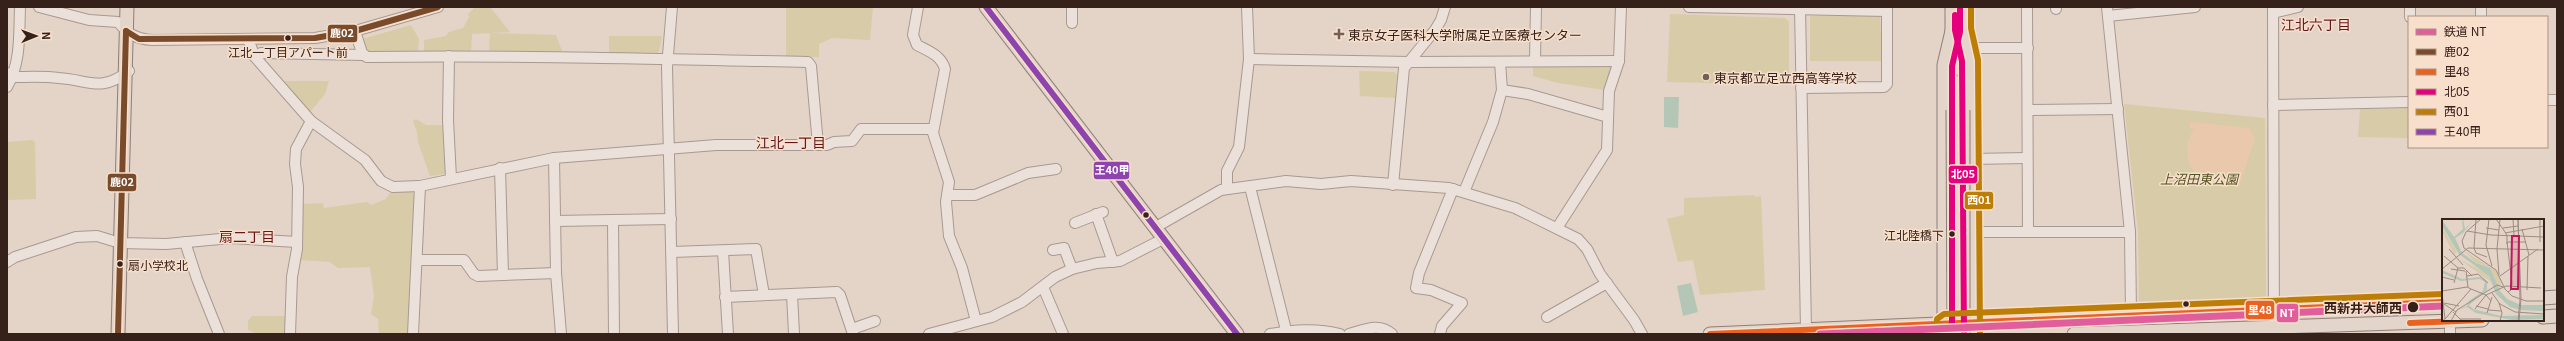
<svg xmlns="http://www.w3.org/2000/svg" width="2564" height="341" viewBox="0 0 2564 341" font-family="Georgia,'Noto Sans JP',serif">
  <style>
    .green { fill: #d8cba8 }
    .sand { fill: #eac8ac }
    .water { fill: #b4c6b6 }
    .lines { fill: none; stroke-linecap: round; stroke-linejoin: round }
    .minor-casing { stroke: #a89991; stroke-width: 12 }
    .major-casing { stroke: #8e7f78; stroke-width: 15 }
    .minor { stroke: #ece1da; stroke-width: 10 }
    .major { stroke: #e3d5ca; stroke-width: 13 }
    .major-bridge-casing { stroke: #8e7f78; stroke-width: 15; stroke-linecap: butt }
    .major-bridge { stroke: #e3d5ca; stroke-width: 13 }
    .bus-1-casing { stroke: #f7dfcb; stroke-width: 9 }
    .bus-2-casing { stroke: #f7dfcb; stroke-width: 9 }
    .bus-3-casing { stroke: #f7dfcb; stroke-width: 9 }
    .bus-4-casing { stroke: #f7dfcb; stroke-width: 9 }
    .bus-5-casing { stroke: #f7dfcb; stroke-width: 9 }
    .bus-1 { stroke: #7a4b2a; stroke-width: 6 }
    .bus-2 { stroke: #e96222; stroke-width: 6 }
    .bus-3 { stroke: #e5007d; stroke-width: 6 }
    .bus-4 { stroke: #bd7e08; stroke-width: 6 }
    .bus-5 { stroke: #8e44ad; stroke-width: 6 }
    .rail-1-casing { stroke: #f7dfcb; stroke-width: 10 }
    .rail-1 { stroke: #e15e9d; stroke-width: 7 }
    .poi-dot { fill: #735f57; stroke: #f7dfcb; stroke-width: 1.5 }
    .bus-dot { fill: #36201a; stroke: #f7dfcb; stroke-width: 1.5 }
    .labels { text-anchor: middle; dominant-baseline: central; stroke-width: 3; stroke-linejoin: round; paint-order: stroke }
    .bus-label { font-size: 12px; fill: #36201a; stroke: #f7dfcb }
    .poi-label { font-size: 13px; fill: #36201a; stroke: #f7dfcb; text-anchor: start }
    .park-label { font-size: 13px; font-style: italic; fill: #545320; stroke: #f7dfcb }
    .stop-label { font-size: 13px; font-weight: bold; fill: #36201a; stroke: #f7dfcb; text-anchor: end }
    .neighbourhood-label { font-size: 14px; fill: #65171c; stroke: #f7dfcb }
    .inset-road { fill: none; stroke: #9e8b82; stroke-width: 1 }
    .view { fill: #c2185b; fill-opacity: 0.15; stroke: #c2185b; stroke-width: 2 }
    .inset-edge { fill: none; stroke: #36201a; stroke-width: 2 }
    .line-badge { stroke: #f7dfcb; stroke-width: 1.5 }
    .badge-label { font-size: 11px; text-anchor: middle; font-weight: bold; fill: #fff }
  </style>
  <rect width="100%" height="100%" fill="#e4d3c7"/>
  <g class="green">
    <path d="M475,7H490L510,32L472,34L471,51L424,52V40L446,36L449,32L463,28L469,17L468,14Z"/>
    <path d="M786,7H873L870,40L832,38L819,44V57H786Z"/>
    <path d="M1670,14L1785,18L1789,22V76L1780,85L1667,82Z"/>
    <path d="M1810,16H1880L1882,61H1810Z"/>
    <path d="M411,25L419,39L418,51H368L365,49L362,39Z"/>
    <path d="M490,33L556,35L562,51L559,54L489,51Z"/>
    <path d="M609,36H662L659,52L655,55L609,54Z"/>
    <path d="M1533,64H1609L1612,68L1604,90L1558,83L1533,76Z"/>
    <path d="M1359,71L1394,72L1397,75L1395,98L1360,96Z"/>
    <path d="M284,81H329L325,94L310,112Z"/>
    <path d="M2124,104L2265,118L2266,300L2262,304L2139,308L2138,231Z"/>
    <path d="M2409,108V138L2358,137L2360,109Z"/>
    <path d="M416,119L426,125H443L446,170L444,174L430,176L418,142L417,132L413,121Z"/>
    <path d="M32,140L35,142L36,199L7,200V142Z"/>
    <path d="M391,191L412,192L415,195L408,334H379L378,319L371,314L374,296L370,267L338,268L330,262L301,260L303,204L323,203L324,208L367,202L371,205L386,199Z"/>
    <path d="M1754,195L1755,197L1761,196L1765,290L1700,295L1693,260L1678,262L1667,219L1684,215V198Z"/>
    <path d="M252,316H287L286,334H257L248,330V321Z"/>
  </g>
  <path class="sand" d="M2190,122L2249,128L2255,138L2239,187C2229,185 2220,186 2211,183C2187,176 2181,149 2194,129L2190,128Z"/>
  <g class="water">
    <path d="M1664,97H1679L1678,128L1664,127Z"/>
    <path d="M1691,283L1698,312L1683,316L1677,286Z"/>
  </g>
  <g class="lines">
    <g class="minor-casing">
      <g id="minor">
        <path d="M39,7L89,20L118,22C128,34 136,39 152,40L315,38L355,31L438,7"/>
        <path d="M672,7L667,67L673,334"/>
        <path d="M918,7L913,35L917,45C928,51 941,55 945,69L933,133L949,182L946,202L949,236L962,268L976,321"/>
        <path d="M1072,7V23"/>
        <path d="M1689,7L1887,11"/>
        <path d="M1800,7L1806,330"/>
        <path d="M2027,7L2028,232"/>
        <path d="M2107,7L2130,232L2131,315"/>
        <path d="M2273,7L2274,334"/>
        <path d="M2410,7V17"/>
        <path d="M2481,7V17"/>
        <path d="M2056,9V7"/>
        <path d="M2273,13L2298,7"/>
        <path d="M2108,16L2195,7"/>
        <path d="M355,31L362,53L367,57C514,55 661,59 808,62L811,66L818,145"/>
        <path d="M248,39L255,57L311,121L365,160L381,181L393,187L420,186"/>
        <path d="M1968,48H2028"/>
        <path d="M449,56L448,120L451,178"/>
        <path d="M255,57L261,53L364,55"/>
        <path d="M1249,59L1409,62L1619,61"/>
        <path d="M1535,60L1536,7"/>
        <path d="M7,73L13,77C28,77 44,76 59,78C90,80 100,93 129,71"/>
        <path d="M7,87C21,63 19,34 20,7"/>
        <path d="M1801,88L1884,87L1887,84V7"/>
        <path d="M1502,90L1528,94L1608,117"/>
        <path d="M2547,100H2557"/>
        <path d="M2273,105L2409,102"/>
        <path d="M2028,110L2118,109"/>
        <path d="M554,158L556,273L561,334"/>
        <path d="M1971,159L2027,158"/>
        <path d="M500,168L503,275"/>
        <path d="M1393,185L1404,68L1435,30L1441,20L1445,7"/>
        <path d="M1250,187L1287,334"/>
        <path d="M1227,189V171L1239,147L1249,59L1247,7"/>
        <path d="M1464,192L1493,122L1502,90L1500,62"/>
        <path d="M948,195H975L1028,173L1056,169"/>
        <path d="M1096,214L1113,262"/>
        <path d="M613,220L614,334"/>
        <path d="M555,221L671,219"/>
        <path d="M1075,223L1103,212"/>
        <path d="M1156,227L1221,190L1286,181L1321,184L1351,181L1449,188L1515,208L1578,239L1587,249L1600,274L1634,320L1642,334"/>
        <path d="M1557,228L1607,150L1609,91L1619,61L1621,7"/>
        <path d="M1971,232H2130"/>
        <path d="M185,242L197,279L219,334"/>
        <path d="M1053,250L1064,248L1072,269"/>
        <path d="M723,251L728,334"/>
        <path d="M672,252L756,249L764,295"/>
        <path d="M417,260H464L474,274L478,276L556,273"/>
        <path d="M7,262L15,257L76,237L97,236L120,243L166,244L231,238L297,242"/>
        <path d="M1043,287L1063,334"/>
        <path d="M792,294L794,334"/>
        <path d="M725,297L837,292L840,295L853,334"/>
        <path d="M1547,317L1607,283"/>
        <path d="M2450,322V334"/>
        <path d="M852,329L875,321"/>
        <path d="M290,334L292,277L297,249L298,187L295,164L296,149L311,121"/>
        <path d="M413,334L420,186L554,158L716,145H827L834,142L852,141L861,129H933"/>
        <path d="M929,334L992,317L1022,302L1055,277L1072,269L1097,263L1120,261L1165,238"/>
        <path d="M1270,334C1294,330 1316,328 1340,334"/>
        <path d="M1349,334C1364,330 1379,322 1392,334"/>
        <path d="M1440,334L1442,326L1462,303L1431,290L1416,288L1419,273L1453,189"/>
      </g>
    </g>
    <g class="major-casing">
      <g id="major">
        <path d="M986,7L1237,334"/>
        <path d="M1952,7V40"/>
        <path d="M1963,29L1970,60L1972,334"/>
        <path d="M1963,38V7"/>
        <path d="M1953,81V110"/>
        <path d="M2543,298L2557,297"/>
        <path d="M2543,317L2557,316"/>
        <path d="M118,334L127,7"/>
        <path d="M1710,334L2443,302"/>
        <path d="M1944,334V65L1952,31"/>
        <path d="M2074,334L2482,320"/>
      </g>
    </g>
    <use href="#minor" class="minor"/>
    <use href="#major" class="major"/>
    <g class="major-bridge-casing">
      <g id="major-bridge">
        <path d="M1953,110L1954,334"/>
        <path d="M1963,110V334"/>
      </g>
    </g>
    <use href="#major-bridge" class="major-bridge"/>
    <g class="bus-1-casing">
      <g id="bus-1">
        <path d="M126,31L139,39L315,38L355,31L438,7"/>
        <path d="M118,334L126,31"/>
      </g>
    </g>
    <g class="bus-2-casing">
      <g id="bus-2">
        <path d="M2410,323L2482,320"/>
        <path d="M1710,334L2443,302"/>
      </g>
    </g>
    <g class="bus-3-casing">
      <g id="bus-3">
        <path d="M1955,15V30L1962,61L1964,334"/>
        <path d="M1866,334L1945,330L1952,324V66L1960,32V7"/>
      </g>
    </g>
    <g class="bus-4-casing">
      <g id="bus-4">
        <path d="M1971,7V28L1978,60L1980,334"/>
        <path d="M1936,334L1937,319L1944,314L2443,294"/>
      </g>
    </g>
    <g class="bus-5-casing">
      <path id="bus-5" d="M986,7L1237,334"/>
    </g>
    <use href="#bus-1" class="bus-1"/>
    <use href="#bus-2" class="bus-2"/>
    <use href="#bus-3" class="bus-3"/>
    <use href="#bus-4" class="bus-4"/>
    <use href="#bus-5" class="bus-5"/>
    <g class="rail-1-casing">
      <path id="rail-1" d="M1820,334L2443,306"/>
    </g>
    <use href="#rail-1" class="rail-1"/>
  </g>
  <g class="poi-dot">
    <path d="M1337 28h4v4h4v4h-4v4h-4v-4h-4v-4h4z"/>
    <circle cx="1706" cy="77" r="4"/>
  </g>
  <g class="bus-dot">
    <circle cx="288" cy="38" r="3.5"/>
    <circle cx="1146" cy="215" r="3.5"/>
    <circle cx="1952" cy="234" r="3.5"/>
    <circle cx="120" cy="264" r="3.5"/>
    <circle cx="2186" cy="304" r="3.5"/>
    <circle cx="2413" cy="307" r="6"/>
  </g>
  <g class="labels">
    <g class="bus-label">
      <text x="288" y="51">江北一丁目アパート前</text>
      <text x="1944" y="234" text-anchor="end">江北陸橋下</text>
      <text x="128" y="264" text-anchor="start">扇小学校北</text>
    </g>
    <g class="poi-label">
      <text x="1348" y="34">東京女子医科大学附属足立医療センター</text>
      <text x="1714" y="77">東京都立足立西高等学校</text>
    </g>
    <g class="park-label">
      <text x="2199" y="178">上沼田東公園</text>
    </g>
    <g class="stop-label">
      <text x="2402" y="307">西新井大師西</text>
    </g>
    <g class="neighbourhood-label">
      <text x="2316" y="24">江北六丁目</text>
      <text x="791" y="142">江北一丁目</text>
      <text x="247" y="236">扇二丁目</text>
    </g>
  </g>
  <g transform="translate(2442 219)">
    <rect width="102" height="102" fill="#e4d3c7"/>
    <path d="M0,9L15,33L12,35L0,12ZM22,32L55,52L59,64L57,70L48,49L33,43ZM17,40L44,54L50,62H48Z" fill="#d8cba8"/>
    <path d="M20,0H21L22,4L23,10L32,0L21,14L13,19L20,34L34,44L48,49L58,72L65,80L79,86H102V92L79,91L68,88L54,75L47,57L17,35L0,7V1L12,18L21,10ZM0,51L20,60L38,58L45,62V71L27,86L31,90L59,97L102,96V100L70,101L34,94L25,88L13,92L25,87L27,82L41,72L43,63L38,60L19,62L0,54Z" fill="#b4c6b6"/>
    <path class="inset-road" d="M39,0L24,13L20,22L22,29L54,51L63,70L70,77L84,82H102M47,0L44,26L50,47M54,0L65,16V25M71,0L72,16M76,0L79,80L77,102M44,9L57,11M61,9L76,7M80,10L87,36M25,12L49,16L102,18M63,14L102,7M65,23L70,64L69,71L66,73M65,23H84M98,23V0M32,29L34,34L45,38M32,29L34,0M7,30L21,46M2,37L16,49H22L30,57M102,48V66M0,50L26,29L102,31M9,50L23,52M24,52L26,68M57,56L55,30L58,0M25,57L36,55L46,64M58,57L96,30M0,58L12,61M12,64L16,49M85,71L86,37M0,72L25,68L29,70M0,74L3,100L0,102M50,74L58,85L73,93L102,95M2,84L17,87M57,84L60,94L58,102M2,85L14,93M34,87L46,90M33,90L44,76L49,82M46,91L59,92M11,93L20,102M45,94L50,78M3,100L29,70L44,76L64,67L99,69M18,100H39M9,102L15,91L55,66L61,68M76,102L78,81L76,0"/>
    <path class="view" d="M70,17H77L76,70H69Z"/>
    <rect width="102" height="102" class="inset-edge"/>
  </g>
  <g class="line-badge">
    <rect x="327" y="24" width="31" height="19" rx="4" fill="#7a4b2a"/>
    <rect x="1093" y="161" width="37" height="19" rx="4" fill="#8e44ad"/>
    <rect x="1948" y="165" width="30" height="19" rx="4" fill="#e5007d"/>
    <rect x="107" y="173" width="30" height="19" rx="4" fill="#7a4b2a"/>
    <rect x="1964" y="191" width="30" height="19" rx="4" fill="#bd7e08"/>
    <rect x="2245" y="300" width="30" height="20" rx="4" fill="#e96222"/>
    <rect x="2276" y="303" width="23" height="20" rx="4" fill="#e15e9d"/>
  </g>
  <g class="badge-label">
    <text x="342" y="37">鹿02</text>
    <text x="1112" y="174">王40甲</text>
    <text x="1963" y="178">北05</text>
    <text x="122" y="186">鹿02</text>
    <text x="1979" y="204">西01</text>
    <text x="2260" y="314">里48</text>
    <text x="2287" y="317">NT</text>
  </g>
  <rect width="2564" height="341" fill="none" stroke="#36201a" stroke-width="16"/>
  <rect x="2408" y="16" width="140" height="132" fill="#f7dfcb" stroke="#aa9384"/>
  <rect x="2416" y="29" width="20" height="6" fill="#e15e9d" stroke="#aa9384"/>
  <text x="2444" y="36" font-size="12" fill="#36201a">鉄道 NT</text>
  <rect x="2416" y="49" width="20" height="6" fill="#7a4b2a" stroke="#aa9384"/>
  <text x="2444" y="56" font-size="12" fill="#36201a">鹿02</text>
  <rect x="2416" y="69" width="20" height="6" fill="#e96222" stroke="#aa9384"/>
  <text x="2444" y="76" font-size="12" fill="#36201a">里48</text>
  <rect x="2416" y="89" width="20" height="6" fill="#e5007d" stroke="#aa9384"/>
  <text x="2444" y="96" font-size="12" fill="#36201a">北05</text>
  <rect x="2416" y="109" width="20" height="6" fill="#bd7e08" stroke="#aa9384"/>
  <text x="2444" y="116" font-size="12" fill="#36201a">西01</text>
  <rect x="2416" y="129" width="20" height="6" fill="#8e44ad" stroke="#aa9384"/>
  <text x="2444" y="136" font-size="12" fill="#36201a">王40甲</text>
  <g transform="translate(36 36) rotate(89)" stroke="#f7dfcb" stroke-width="3" paint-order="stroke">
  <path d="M0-3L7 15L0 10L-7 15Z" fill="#36201a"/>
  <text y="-6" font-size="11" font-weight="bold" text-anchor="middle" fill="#36201a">N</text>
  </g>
</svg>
